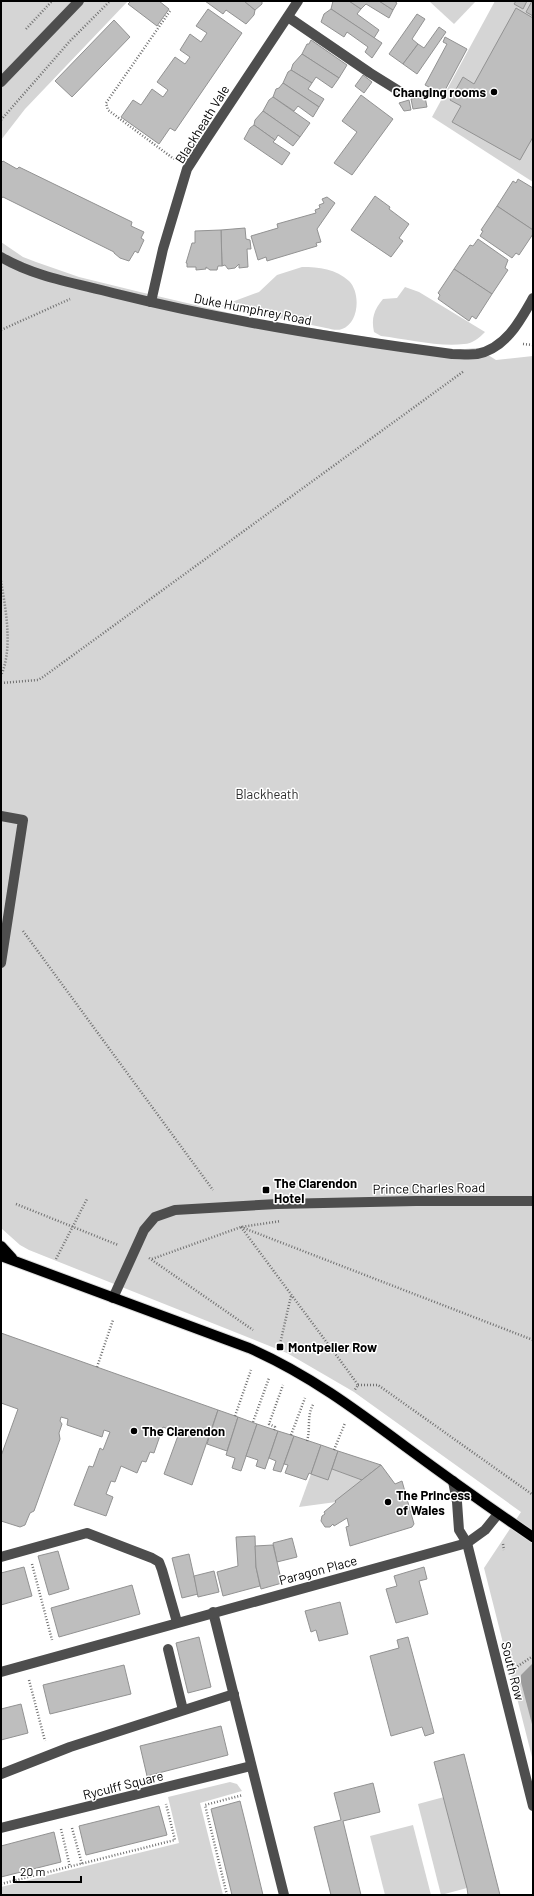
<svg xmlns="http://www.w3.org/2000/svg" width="534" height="1896" viewBox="0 0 534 1896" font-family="Barlow,sans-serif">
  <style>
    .green { fill: #d5d5d5 }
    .water { fill: #9c9c9c }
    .building { fill: #bebebe; stroke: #929292 }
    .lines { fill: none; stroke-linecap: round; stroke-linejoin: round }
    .major-casing { stroke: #dbdbdb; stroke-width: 12 }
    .path { stroke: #707070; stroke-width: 2.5; stroke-dasharray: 1 2; stroke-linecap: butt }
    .minor { stroke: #4e4e4e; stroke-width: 10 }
    .major { stroke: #000; stroke-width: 10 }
    .poi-dot { fill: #000; stroke: #fff; stroke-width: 1.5 }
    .labels { text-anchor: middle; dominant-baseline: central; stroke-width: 3; stroke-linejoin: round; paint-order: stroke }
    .poi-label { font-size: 13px; font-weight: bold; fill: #000; stroke: #fff; text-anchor: start }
    .street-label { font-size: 13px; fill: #000; stroke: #fff }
    .park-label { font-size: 13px; fill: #2c2c2c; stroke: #fff }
  </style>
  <rect width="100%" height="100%" fill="#fff"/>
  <g class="green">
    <path d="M1,1H128L25,109L1,140Z"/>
    <path d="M429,1H476L454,24Z"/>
    <path d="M495,1H533V182L432,117Z"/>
    <path d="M1,242L23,257L36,262L79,277L140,292L255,319L403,343L453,350L477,348L496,360L533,356V1761L484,1568L521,1512L354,1392L287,1353L29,1250L20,1245L1,1228Z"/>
    <path d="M302,267C319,267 336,269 349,281C361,293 359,323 342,329C337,331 331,329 326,328L221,306L259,292L277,275Z"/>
    <path d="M405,287L419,292L485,332C479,338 472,344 464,344C438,347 406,339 381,336L374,332C371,318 374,310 383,299L397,298Z"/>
    <path d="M332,1469L362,1480L336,1502L299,1507L311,1474Z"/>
    <path d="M230,1782L237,1784L242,1791L200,1803L223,1895H1V1887L179,1843L168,1797Z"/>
    <path d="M444,1797L467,1888L441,1895L418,1804Z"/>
    <path d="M413,1825L431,1895H385L370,1836Z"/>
  </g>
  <path class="water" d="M533,1663V1728L521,1682V1675Z"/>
  <g class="building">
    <path d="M131,1H159L169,9L157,26L128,4Z"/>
    <path d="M205,1H244L255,10L254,15L246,24L226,10L223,14Z"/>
    <path d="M244,1H262V4L255,10Z"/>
    <path d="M333,1H349L361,9L357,14L379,30L374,38L331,9Z"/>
    <path d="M349,1H379L393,10L389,18L366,4L361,9Z"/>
    <path d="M379,1H394L397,3L393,10Z"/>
    <path d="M516,1H527L523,9L514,4Z"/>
    <path d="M532,1H533V16L526,12Z"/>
    <path d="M516,8L533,18V137L520,160L452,122L461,106L450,100L463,77L474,84Z"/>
    <path d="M208,9L242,33L175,131L170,128L159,144L121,117L133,100L141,105L152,89L163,97L168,90L157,82L175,57L185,64L190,57L180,50L190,34L201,42L207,33L196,26Z"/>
    <path d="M331,9L382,43L372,58L365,52L368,47L347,32L344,37L321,22L324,14Z"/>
    <path d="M417,14L425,19L412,39L418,44L403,64L389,54Z"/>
    <path d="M114,20L130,37L72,97L55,81Z"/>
    <path d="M439,27L446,32L417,74L403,64L418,44L424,48Z"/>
    <path d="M445,37L467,49L443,94L425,85L447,44L443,42Z"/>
    <path d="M311,40L347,65L339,78L302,54L307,44H309Z"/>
    <path d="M302,54L339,78L332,88L316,77L312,83L291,70L293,64Z"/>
    <path d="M291,70L312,83L308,89L324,99L319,107L283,83L288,72Z"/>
    <path d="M363,75L372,82L364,93L355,86Z"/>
    <path d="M283,83L319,107L313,117L298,106L294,111L273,97L276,89L279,88Z"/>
    <path d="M361,95L393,119L352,175L334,163L357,132L342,121Z"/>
    <path d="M273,97L310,123L300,137L263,111L269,100Z"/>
    <path d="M425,97L427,107L413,109L411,99Z"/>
    <path d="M409,100L411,110L404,111L399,103Z"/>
    <path d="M263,111L300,137L293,146L278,135L275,140L254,125L255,120Z"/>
    <path d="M254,125L275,140L273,142L290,153L282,165L244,139L250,128Z"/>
    <path d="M3,161L17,169L19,167L132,222L131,226L144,232L141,238L144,240L138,253L135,251L129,261L120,258L114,253V252L3,197L1,198V163Z"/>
    <path d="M518,179L533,188V230L497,206L513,181L516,183Z"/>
    <path d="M375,196L390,207L389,209L409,224L399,238L403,241L391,257L351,230Z"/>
    <path d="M327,197L335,203L317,229L321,242L316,243L317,246L267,261L266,257L258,260L251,236L278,228L277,224L316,213L315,210L320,208L319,205L324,203L322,199Z"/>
    <path d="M497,206L533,230V234L519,255L516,253L512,258L480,236L483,231L481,230Z"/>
    <path d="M245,228L246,239L250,240L251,249H247L248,267L239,268V264L235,268L228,269L225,265L222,266L221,230Z"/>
    <path d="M221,230L222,266H218L217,270H210L206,267V269L196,270V267H187V263H186L192,243H195V231Z"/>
    <path d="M478,239L508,260L505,268L508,270L492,294L454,269L470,245L473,246Z"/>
    <path d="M454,269L492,294L476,319L472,316L469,321L438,299L440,295L438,293Z"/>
    <path d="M1,1333L218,1410L192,1485L164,1474L179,1433L163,1427L154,1453L150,1452L146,1462L142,1461L137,1473L121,1466L115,1482L111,1481L106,1494L113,1497L106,1516L74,1505L89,1466L93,1467L100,1448L103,1450L110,1432L104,1430L102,1437L67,1425L68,1419L61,1417L60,1421L62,1424L59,1433L60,1439L34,1511L30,1513L25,1525L20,1527L1,1521V1456L18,1409L1,1403Z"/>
    <path d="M218,1410L238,1417L227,1451L207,1444Z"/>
    <path d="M238,1417L257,1424L241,1471L232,1468L235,1458L226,1455Z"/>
    <path d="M257,1424L278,1431L265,1469L256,1466L258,1460L246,1456Z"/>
    <path d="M278,1431L294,1436L281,1472L273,1470L276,1461L269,1458Z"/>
    <path d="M294,1436L321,1445L311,1474L309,1473L306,1480L285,1473L288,1465L284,1464Z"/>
    <path d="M321,1445L338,1451L328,1480L311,1474Z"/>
    <path d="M338,1451L381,1465L362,1480L332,1469Z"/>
    <path d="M381,1465L395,1484L402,1481L414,1524L412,1527L350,1546L346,1527L349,1526L347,1518L334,1526L333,1524L330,1527H325L321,1521L322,1516L325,1514L324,1512L336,1502L335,1501Z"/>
    <path d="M255,1536L256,1567L260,1586L223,1596L217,1572L238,1566L236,1537Z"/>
    <path d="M292,1538L297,1557L277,1562L273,1543Z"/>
    <path d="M273,1545L282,1583L261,1589L256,1567L255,1546Z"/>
    <path d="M58,1551L69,1589L49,1595L38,1556Z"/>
    <path d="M189,1554L198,1594L182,1598L172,1558Z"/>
    <path d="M24,1567L32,1596L1,1605V1573Z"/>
    <path d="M424,1567L427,1579L419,1581L428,1614L396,1623L386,1589L397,1586L394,1576Z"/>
    <path d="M214,1571L219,1592L198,1597L194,1576Z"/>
    <path d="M132,1585L140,1614L59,1637L51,1608Z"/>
    <path d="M340,1602L348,1634L319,1641L316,1630L311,1632L305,1611Z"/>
    <path d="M199,1637L211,1687L188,1693L176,1643Z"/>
    <path d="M408,1637L434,1733L425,1736L422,1727L391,1736L370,1656L399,1648L397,1640Z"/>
    <path d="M124,1665L131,1694L50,1714L43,1685Z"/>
    <path d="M21,1704L28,1733L1,1740V1709Z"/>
    <path d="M221,1726L228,1755L147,1776L140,1746Z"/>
    <path d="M464,1754L500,1895H468L467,1888L434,1762Z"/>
    <path d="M373,1783L380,1812L343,1821L361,1895H331L314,1827L341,1820L334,1793Z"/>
    <path d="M240,1801L248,1833L263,1895H232L211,1809Z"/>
    <path d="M159,1806L167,1835L86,1855L79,1826Z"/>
    <path d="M54,1832L61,1862L1,1877V1846Z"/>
  </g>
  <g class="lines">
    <g class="major-casing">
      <g id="major">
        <path d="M1,1246L12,1258"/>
        <path d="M1,1256L249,1348C308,1374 355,1409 406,1447C448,1478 490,1508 533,1537"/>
      </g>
    </g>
    <g class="path">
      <path d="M170,11L106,103L108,110L174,159"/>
      <path d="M26,29L52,1"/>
      <path d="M1,120L70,41L110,1"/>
      <path d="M1,330L70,299"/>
      <path d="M523,344L533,345"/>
      <path d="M1,581C6,611 13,648 1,676"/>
      <path d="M1,683L38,680L43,677L464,371"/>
      <path d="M23,931L213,1190"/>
      <path d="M16,1204L118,1245"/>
      <path d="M241,1227L533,1340"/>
      <path d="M241,1227L348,1371L358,1385L354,1391"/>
      <path d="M149,1258L253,1330"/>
      <path d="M56,1259L87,1199"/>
      <path d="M152,1259L241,1227L281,1221"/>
      <path d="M280,1344L291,1296"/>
      <path d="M97,1367L113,1320"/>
      <path d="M358,1385H378L533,1495"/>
      <path d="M235,1416L251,1370"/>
      <path d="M253,1422L269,1378"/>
      <path d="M274,1430L275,1427L269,1424L283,1385"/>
      <path d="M291,1435L305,1398"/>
      <path d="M307,1441C311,1428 306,1416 314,1403"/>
      <path d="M334,1450L345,1423"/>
      <path d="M503,1544L504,1550"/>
      <path d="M32,1564L52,1640"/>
      <path d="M515,1668L533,1656"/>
      <path d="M29,1680L45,1741"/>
      <path d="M72,1828L82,1864"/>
      <path d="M61,1829L70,1867"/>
      <path d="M1,1884L175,1840L166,1804"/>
      <path d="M227,1895L205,1805L243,1795"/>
    </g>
    <g class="minor">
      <path d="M288,17L370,73L399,91"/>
      <path d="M1,82L79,1"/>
      <path d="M1,257C35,277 75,283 113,293C225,321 338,339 452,354C460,354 469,355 477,354C506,348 520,321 533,298"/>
      <path d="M151,302L163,249L187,169L205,141L298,1"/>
      <path d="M1,816L23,820L1,963"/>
      <path d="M113,1298L144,1230L155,1217L175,1210L277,1204L416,1201H533"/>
      <path d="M453,1481L457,1502L459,1530L467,1543L533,1806"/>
      <path d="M1,1557L87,1533L152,1558L159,1562L162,1570L177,1622"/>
      <path d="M213,1612L284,1895"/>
      <path d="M168,1649L183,1710"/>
      <path d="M1,1672L467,1543L485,1530L498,1514"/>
      <path d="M1,1774L70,1747L234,1694"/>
      <path d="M1,1828L251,1766"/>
    </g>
    <use href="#major" class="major"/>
  </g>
  <g class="poi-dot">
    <circle cx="494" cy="92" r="4"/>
    <rect x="262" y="1186" width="8" height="8" rx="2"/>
    <rect x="276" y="1343" width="8" height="8" rx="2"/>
    <circle cx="134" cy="1431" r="4"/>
    <circle cx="388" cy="1502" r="4"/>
  </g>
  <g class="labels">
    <g class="poi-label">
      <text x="486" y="92" text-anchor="end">Changing rooms</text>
      <text x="274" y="1183">The Clarendon<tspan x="274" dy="15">Hotel</tspan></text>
      <text x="288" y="1347">Montpelier Row</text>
      <text x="142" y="1431">The Clarendon</text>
      <text x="396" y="1495">The Princess<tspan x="396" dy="15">of Wales</tspan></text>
    </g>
    <g class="street-label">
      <text transform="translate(202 124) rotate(-58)">Blackheath Vale</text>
      <text transform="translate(253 309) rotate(11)">Duke Humphrey Road</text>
      <text transform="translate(429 1188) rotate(-1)">Prince Charles Road</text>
      <text transform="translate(318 1570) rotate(-15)">Paragon Place</text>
      <text transform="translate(513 1671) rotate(76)">South Row</text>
      <text transform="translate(123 1785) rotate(-14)">Ryculff Square</text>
    </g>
    <g class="park-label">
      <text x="267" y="794">Blackheath</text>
    </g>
  </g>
  <rect width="534" height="1896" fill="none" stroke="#000000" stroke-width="4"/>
  <path d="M14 1876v6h67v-6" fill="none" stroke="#000000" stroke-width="2"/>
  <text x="20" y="1876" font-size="12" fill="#000000" stroke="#ffffff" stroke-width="3" paint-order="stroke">20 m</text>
</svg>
